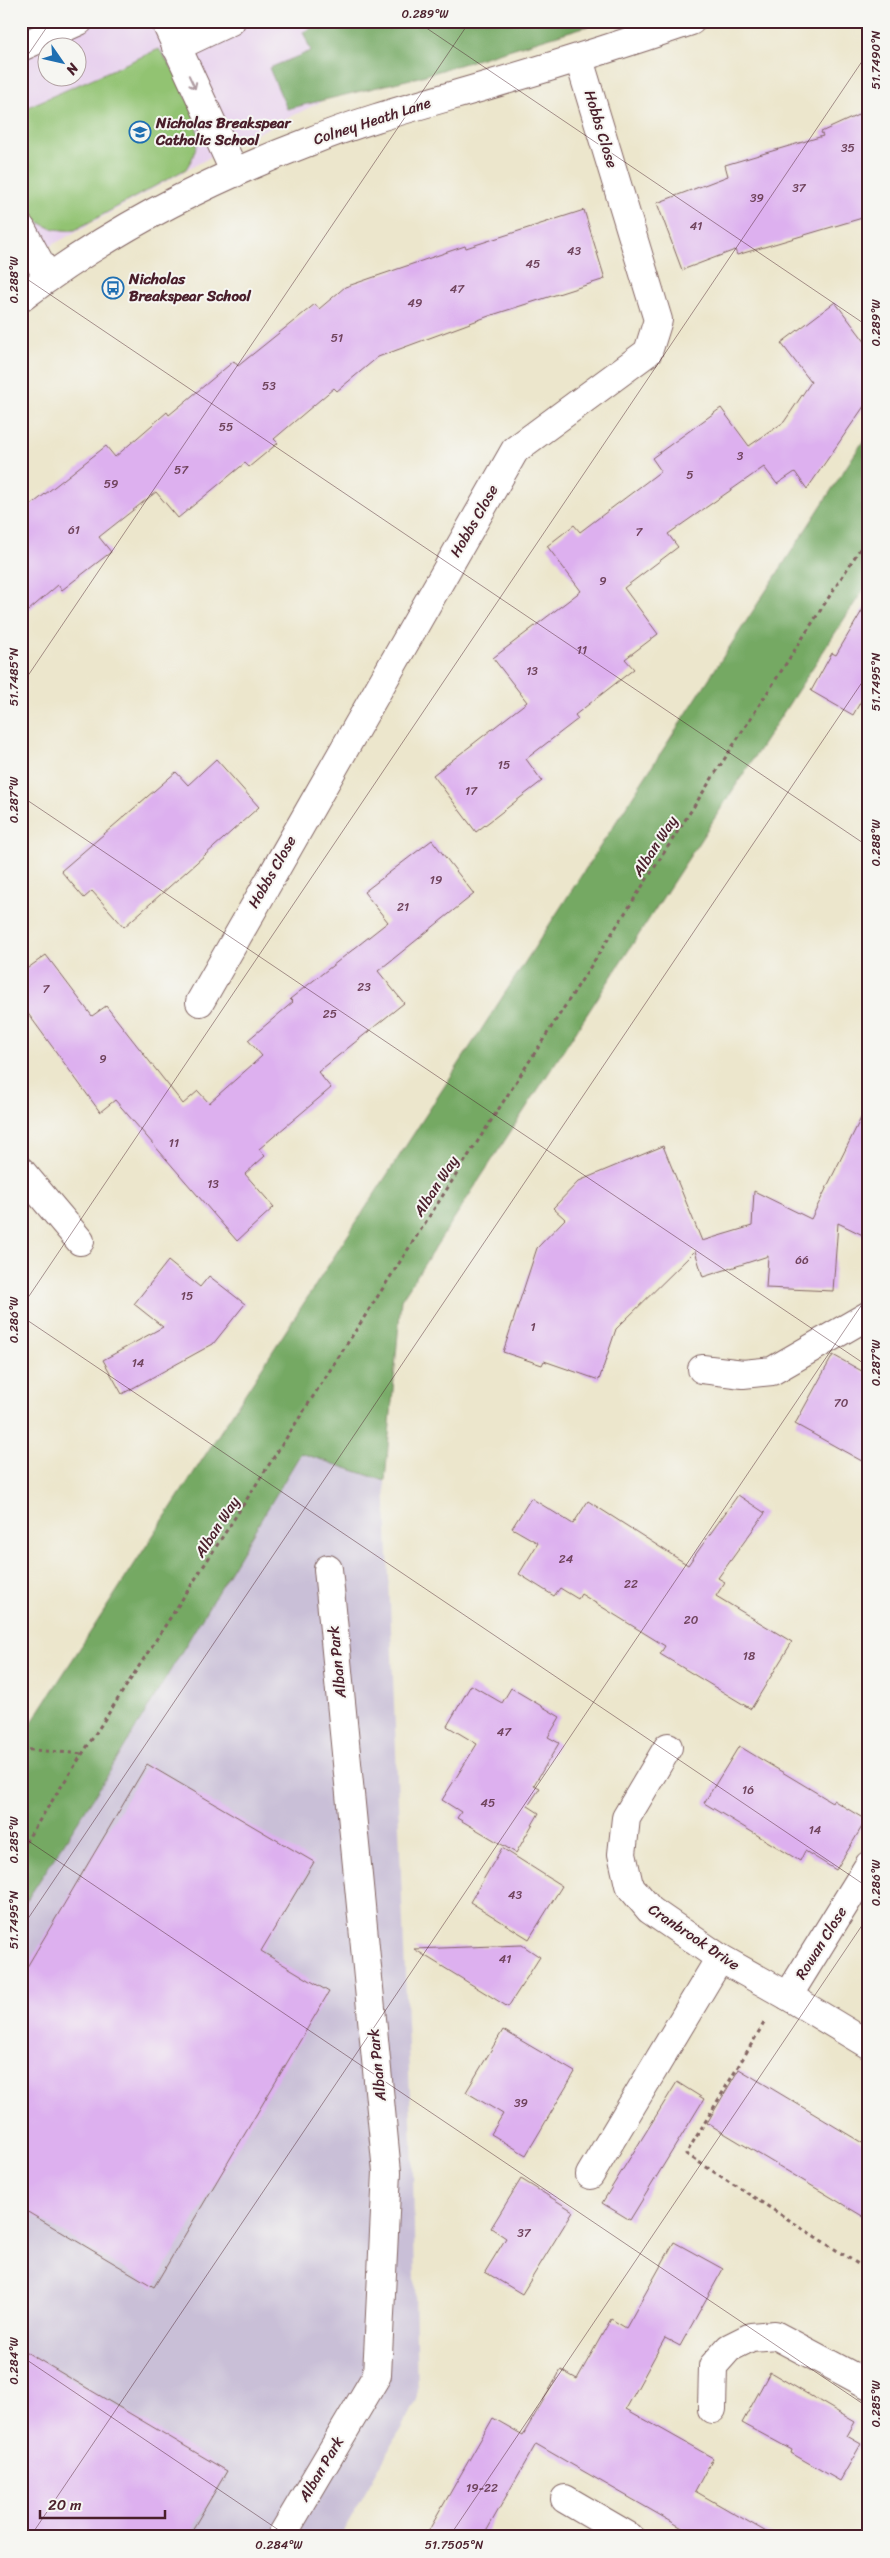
<svg xmlns="http://www.w3.org/2000/svg" width="890" height="2558" viewBox="0 0 890 2558" font-family="Sriracha,sans-serif">
  <style>
    .built { fill: #e8d2ee; fill-rule: evenodd }
    .industrial { fill: #c9bfd7 }
    .green { fill: #92c372; stroke: #6e714e }
    .forest { fill: #75a964; stroke: #606448 }
    .building { fill: #ddb0ef }
    .lines { fill: none; stroke-linecap: round; stroke-linejoin: round }
    .minor-casing { stroke: #836563; stroke-width: 30 }
    .path { stroke: #836563; stroke-width: 3; stroke-dasharray: 4 4; stroke-linecap: butt }
    .minor { stroke: #fff; stroke-width: 28 }
    .oneway { stroke: #ae9aa0 }
    .ticks { fill: none; stroke: #4a1f2b; stroke-width: 1; stroke-opacity: 0.45 }
    .labels { text-anchor: middle; dominant-baseline: central; stroke-width: 4; stroke-linejoin: round; paint-order: stroke }
    .number-label { font-size: 12px; fill: #6f435c }
    .street-label { font-size: 15px; fill: #4a1f2b; stroke: #f6f6f2 }
    .poi-label { font-size: 15px; font-weight: bold; fill: #4a1f2b; stroke: #f6f6f2; text-anchor: start }
    .neatline { fill: none; stroke: #4a1f2b; stroke-width: 2 }
    .ticks-label { font-size: 12px; text-anchor: middle; fill: #4a1f2b }
  </style>
  <rect width="100%" height="100%" fill="#f6f6f2"/>
  <filter id="ink" filterUnits="userSpaceOnUse"><feTurbulence type="fractalNoise" baseFrequency=".02" numOctaves="2"/><feDisplacementMap in="SourceGraphic" scale="10" xChannelSelector="R" yChannelSelector="G"/><feConvolveMatrix kernelMatrix="1 2 1 2 8 2 1 2 1" color-interpolation-filters="sRGB"/></filter>
  <filter id="wash" filterUnits="userSpaceOnUse"><feTurbulence type="fractalNoise" baseFrequency=".0096" numOctaves="4" result="noise"/><feDisplacementMap in="SourceGraphic" scale="20" xChannelSelector="R" yChannelSelector="G"/><feGaussianBlur stdDeviation="1.12" result="paint"/><feColorMatrix in="noise" values="0 0 0 0 0 0 0 0 0 0 0 0 0 0 0 0 0 1.4 0 .05"/><feComposite in="paint" operator="in"/></filter>
  <g filter="url(#wash)">
    <rect width="100%" height="100%" fill="#ece6cc"/>
    <path class="built" d="M21,21H485L223,150L34,255L21,265ZM48,48H78V78H48Z"/>
    <path class="industrial" d="M302,1452L385,1481L413,2170L417,2400L340,2537H21V1909L104,1781Z"/>
    <path class="green" d="M159,49L176,74L193,112L199,138L192,159L186,169L75,230C51,232 32,223 21,201V110Z"/>
    <g class="forest">
      <path d="M328,21H604L419,77L287,109L269,68L311,51L303,32Z"/>
      <path d="M869,432V581L401,1300L385,1481L301,1453L104,1781L21,1909V1739Z"/>
    </g>
    <g id="blocks">
      <g class="building">
        <path d="M869,110V216L737,255L735,250L682,270L657,203L728,176L725,165L823,136L821,132Z"/>
        <path d="M584,210L605,279L489,316L378,357L337,391L334,388L274,439L278,443L249,467L245,463L178,518L156,492L99,537L111,552L62,590L58,585L21,617V513L106,446L115,457L167,412L169,415L234,361L238,366L315,304L319,309L345,287L465,246L466,248Z"/>
        <path d="M835,302L869,347V399L807,489L795,472L777,484L764,467L668,534L678,547L624,588L658,634L625,659L634,669L575,715L578,719L526,759L542,781L476,832L433,775L527,702L493,658L581,591L547,546L574,525L580,532L661,471L652,458L721,408L749,446L784,422L811,382L781,343Z"/>
        <path d="M869,599V687L853,715L811,691L832,653L836,655Z"/>
        <path d="M216,759L259,807L124,927L92,891L84,898L61,871L176,772L188,785Z"/>
        <path d="M432,840L474,894L378,971L404,1003L318,1072L331,1088L259,1149L265,1156L245,1174L274,1207L237,1241L115,1100L100,1112L21,1004V973L46,955L92,1016L106,1006L183,1104L198,1091L209,1103L262,1056L248,1040L293,1002L290,999L388,922L364,892Z"/>
        <path d="M869,1102V1238L838,1223L833,1291L766,1288L768,1256L703,1277L695,1251L616,1329L599,1380L544,1361L542,1365L503,1352L537,1248L565,1219L553,1208L579,1181L663,1146L702,1241L752,1226L754,1191L811,1219Z"/>
        <path d="M168,1261L200,1287L209,1276L245,1304L213,1344L122,1394L103,1360L163,1327L134,1304Z"/>
        <path d="M833,1355L869,1375V1465L795,1424Z"/>
        <path d="M738,1495L765,1513L718,1578L725,1582L716,1596L792,1642L751,1709L660,1654L665,1646L581,1594L578,1599L560,1588L554,1596L519,1574L538,1543L512,1528L531,1498L573,1524L588,1501L688,1565Z"/>
        <path d="M471,1685L502,1703L511,1688L560,1717L548,1737L559,1743L534,1785L540,1788L528,1806L539,1813L516,1853L457,1818L461,1812L442,1800L477,1744L447,1726Z"/>
        <path d="M739,1746L832,1802L833,1800L866,1820L836,1870L805,1851L800,1861L704,1803Z"/>
        <path d="M147,1764L314,1862L261,1951L329,1992L154,2287L21,2208V1977Z"/>
        <path d="M502,1848L562,1886L529,1939L470,1902Z"/>
        <path d="M522,1945L540,1957L508,2007L414,1949Z"/>
        <path d="M503,2030L575,2072L526,2155L491,2134L503,2114L466,2092Z"/>
        <path d="M739,2069L869,2147V2220L707,2123Z"/>
        <path d="M677,2082L704,2099L630,2220L602,2203Z"/>
        <path d="M521,2179L573,2211L522,2294L485,2272L506,2238L491,2228Z"/>
        <path d="M674,2242L723,2269L680,2346L665,2338L626,2409L713,2458L695,2491L775,2537H698L536,2444L483,2537H425L493,2418L523,2435L561,2370L577,2379L611,2319L626,2328Z"/>
        <path d="M21,2349L227,2471L188,2537H21Z"/>
        <path d="M770,2372L855,2422L847,2436L861,2444L840,2481L791,2453L792,2450L742,2423Z"/>
      </g>
    </g>
  </g>
  <g filter="url(#ink)">
    <use href="#blocks" fill-opacity="0" stroke="#836563" stroke-width="1"/>
    <g class="lines">
      <g class="minor-casing">
        <g id="minor">
          <path d="M165,21L235,173"/>
          <path d="M21,47L79,21"/>
          <path d="M176,47L231,21"/>
          <path d="M21,228L48,278"/>
          <path d="M21,298C106,233 206,181 306,143C365,119 428,103 489,85C557,65 624,44 691,21"/>
          <path d="M200,1002L515,450L648,352L658,320L579,59"/>
          <path d="M21,1171L80,1241"/>
          <path d="M702,1369L743,1374L772,1371L869,1315"/>
          <path d="M668,1747L626,1818L622,1854L629,1885L650,1910L720,1958L788,1996L869,2045"/>
          <path d="M788,1996L869,1865"/>
          <path d="M590,2175L720,1958"/>
          <path d="M712,2409L713,2366L729,2348L751,2337L775,2335L869,2385"/>
          <path d="M565,2499L630,2537"/>
          <path d="M281,2537L377,2375L387,2172L328,1569"/>
        </g>
      </g>
      <g class="path">
        <path d="M21,1749L84,1754"/>
        <path d="M21,1849L869,535"/>
        <path d="M764,2023L686,2154L869,2271"/>
        <path d="M544,2537L548,2530"/>
      </g>
      <use href="#minor" class="minor"/>
    </g>
    <defs><path id="oneway-shaft" d="M-6 0H5M1.5-3L5.5 0L1.5 3" fill="none" stroke-width="1.6" stroke-linecap="round" stroke-linejoin="round" transform="scale(1.25)"/></defs>
    <use class="oneway" href="#oneway-shaft" transform="translate(192 82) rotate(65)"/>
  </g>
  <path class="ticks" d="M416,21L869,327M21,65L51,21M21,275L869,847M21,686L470,21M21,796L869,1367M21,1308L869,51M21,1316L869,1888M21,1836L869,2408M21,1929L869,672M21,2356L289,2537M30,2537L869,1294M449,2537L869,1915M868,2537L869,2536"/>
  <defs>
    <g id="school-ring" transform="scale(1.125)"><circle r="9.5" fill="#f6f6f2" stroke="#1f6fb2" stroke-width="1.5"/><path d="M0-5L7-2L0 1L-7-2ZM-4 1L0 2.5L4 1V4Q0 6-4 4Z" fill="#1f6fb2"/></g>
    <g id="bus-ring" transform="scale(1.125)"><circle r="9.5" fill="#f6f6f2" stroke="#1f6fb2" stroke-width="1.5"/><path d="M-5-6H5V4H4V6H2V4H-2V6H-4V4H-5ZM-3.5-4V0h7V-4ZM-3.5 1.2v1.5H-2V1.2ZM2 1.2v1.5H3.5V1.2Z" fill="#1f6fb2"/></g>
  </defs>
  <g fill-rule="evenodd">
    <use href="#school-ring" x="140" y="132"/>
    <use href="#bus-ring" x="113" y="288"/>
  </g>
  <g class="labels">
    <g class="number-label">
      <text x="848" y="148">35</text>
      <text x="799" y="188">37</text>
      <text x="757" y="198">39</text>
      <text x="696" y="226">41</text>
      <text x="574" y="251">43</text>
      <text x="533" y="264">45</text>
      <text x="457" y="289">47</text>
      <text x="415" y="303">49</text>
      <text x="337" y="338">51</text>
      <text x="269" y="386">53</text>
      <text x="226" y="427">55</text>
      <text x="740" y="456">3</text>
      <text x="181" y="470">57</text>
      <text x="690" y="475">5</text>
      <text x="111" y="484">59</text>
      <text x="74" y="530">61</text>
      <text x="639" y="532">7</text>
      <text x="603" y="581">9</text>
      <text x="582" y="650">11</text>
      <text x="532" y="671">13</text>
      <text x="504" y="765">15</text>
      <text x="471" y="791">17</text>
      <text x="436" y="880">19</text>
      <text x="403" y="907">21</text>
      <text x="364" y="987">23</text>
      <text x="46" y="989">7</text>
      <text x="330" y="1014">25</text>
      <text x="103" y="1059">9</text>
      <text x="174" y="1143">11</text>
      <text x="213" y="1184">13</text>
      <text x="802" y="1260">66</text>
      <text x="187" y="1296">15</text>
      <text x="533" y="1327">1</text>
      <text x="138" y="1363">14</text>
      <text x="841" y="1403">70</text>
      <text x="566" y="1559">24</text>
      <text x="631" y="1584">22</text>
      <text x="691" y="1620">20</text>
      <text x="749" y="1656">18</text>
      <text x="504" y="1732">47</text>
      <text x="748" y="1790">16</text>
      <text x="488" y="1803">45</text>
      <text x="815" y="1830">14</text>
      <text x="515" y="1895">43</text>
      <text x="505" y="1959">41</text>
      <text x="521" y="2103">39</text>
      <text x="524" y="2233">37</text>
      <text x="482" y="2488">19-22</text>
    </g>
    <g class="street-label">
      <text transform="translate(372 121) rotate(-18)">Colney Heath Lane</text>
      <text transform="translate(601 129) rotate(73)">Hobbs Close</text>
      <text transform="translate(474 521) rotate(-60)">Hobbs Close</text>
      <text transform="translate(655 846) rotate(-57)">Alban Way</text>
      <text transform="translate(272 872) rotate(-60)">Hobbs Close</text>
      <text transform="translate(436 1186) rotate(-57)">Alban Way</text>
      <text transform="translate(217 1527) rotate(-57)">Alban Way</text>
      <text transform="translate(337 1662) rotate(-96)">Alban Park</text>
      <text transform="translate(694 1937) rotate(34)">Cranbrook Drive</text>
      <text transform="translate(821 1943) rotate(-58)">Rowan Close</text>
      <text transform="translate(377 2065) rotate(-96)">Alban Park</text>
      <text transform="translate(321 2469) rotate(-59)">Alban Park</text>
    </g>
    <g class="poi-label">
      <text x="156" y="123">Nicholas Breakspear<tspan x="156" dy="17">Catholic School</tspan></text>
      <text x="129" y="279">Nicholas<tspan x="129" dy="17">Breakspear School</tspan></text>
    </g>
  </g>
  <rect width="890" height="2558" fill="none" stroke="#f6f6f2" stroke-width="55"/>
  <g transform="translate(62 62) rotate(124)"><circle r="24" fill="#f6f6f2" stroke="#b1a0a2"/>
  <path d="M0-4L9 19L0 12L-9 19Z" fill="#1f6fb2"/>
  <text y="-8" font-size="14" font-weight="bold" text-anchor="middle" fill="#4a1f2b">N</text>
  </g>
  <path d="M40 2510v8h125v-8" fill="none" stroke="#4a1f2b" stroke-width="2.5"/>
  <text x="48" y="2510" font-size="15" fill="#4a1f2b" stroke="#f6f6f2" stroke-width="4" paint-order="stroke">20 m</text>
  <rect x="28" y="28" width="834" height="2502" class="neatline"/>
  <g class="ticks-label">
    <text x="425" y="18">0.289°W</text>
    <text transform="translate(876 60) rotate(-90)" y="4">51.7490°N</text>
    <text transform="translate(14 280) rotate(-90)" y="4">0.288°W</text>
    <text transform="translate(876 323) rotate(-90)" y="4">0.289°W</text>
    <text transform="translate(14 677) rotate(-90)" y="4">51.7485°N</text>
    <text transform="translate(876 682) rotate(-90)" y="4">51.7495°N</text>
    <text transform="translate(14 800) rotate(-90)" y="4">0.287°W</text>
    <text transform="translate(876 843) rotate(-90)" y="4">0.288°W</text>
    <text transform="translate(14 1320) rotate(-90)" y="4">0.286°W</text>
    <text transform="translate(876 1363) rotate(-90)" y="4">0.287°W</text>
    <text transform="translate(14 1840) rotate(-90)" y="4">0.285°W</text>
    <text transform="translate(876 1883) rotate(-90)" y="4">0.286°W</text>
    <text transform="translate(14 1920) rotate(-90)" y="4">51.7495°N</text>
    <text transform="translate(14 2361) rotate(-90)" y="4">0.284°W</text>
    <text transform="translate(876 2404) rotate(-90)" y="4">0.285°W</text>
    <text x="279" y="2549">0.284°W</text>
    <text x="454" y="2549">51.7505°N</text>
  </g>
</svg>
